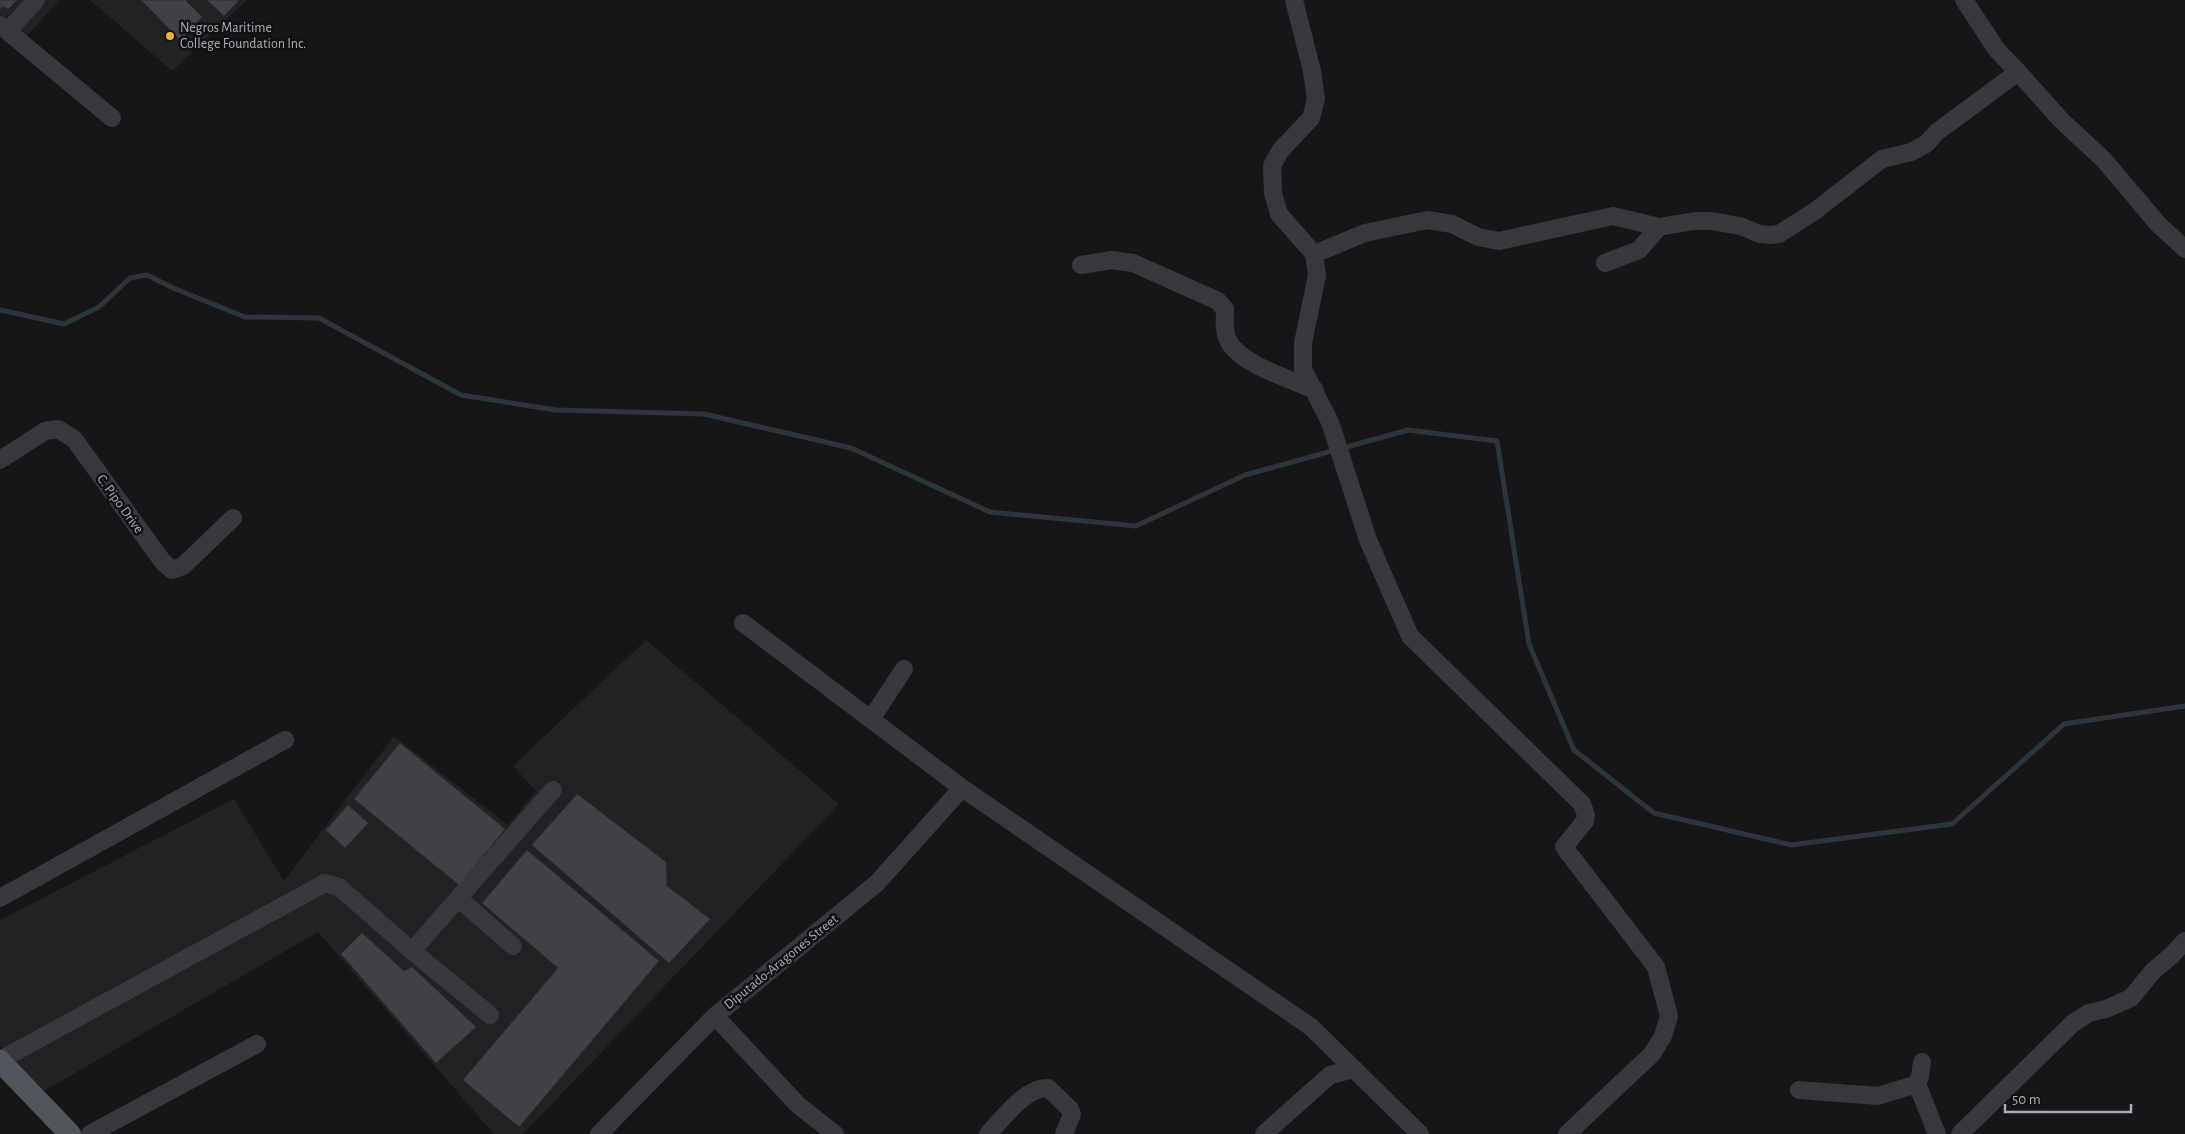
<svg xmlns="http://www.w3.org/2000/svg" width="2185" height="1134" viewBox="0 0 2185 1134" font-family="'Alegreya Sans',sans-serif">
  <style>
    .built { fill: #222225 }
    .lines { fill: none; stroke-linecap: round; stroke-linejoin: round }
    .stream { stroke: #2c353c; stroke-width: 5 }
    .building { fill: #404145; stroke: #303034 }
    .minor { stroke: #37383d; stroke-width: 18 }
    .major { stroke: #53555c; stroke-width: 22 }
    .poi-dot { fill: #f2b134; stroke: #111113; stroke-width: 2 }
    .labels { text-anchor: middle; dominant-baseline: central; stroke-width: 5; stroke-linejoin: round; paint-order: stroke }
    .poi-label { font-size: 14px; fill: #a8adb8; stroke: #111113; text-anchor: start }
    .street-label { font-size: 14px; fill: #a8adb8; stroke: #111113 }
  </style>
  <rect width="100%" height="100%" fill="#161618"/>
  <g class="built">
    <path d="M0,0H59L27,36L0,15Z"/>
    <path d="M90,0H247L172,71Z"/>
    <path d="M646,640L839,804L523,1134H494L318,932L44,1091L0,1046V920L234,799L284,881L394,736L508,825L536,791L513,766Z"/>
  </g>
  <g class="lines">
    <path class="stream" d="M0,310L64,324L99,307L130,278L147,275L173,288L245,317L319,318L461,395L556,410L704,414L851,448L990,512L1136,526L1245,475L1408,430L1497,441L1529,644L1574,750L1654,813L1791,845L1952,824L2064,724L2185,706"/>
  </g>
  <g class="building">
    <path d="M0,0H17L8,9L3,6L0,9Z"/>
    <path d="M141,0H185L202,17L180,40Z"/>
    <path d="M207,0H239L224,16Z"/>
    <path d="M400,743L505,829L459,885L354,799Z"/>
    <path d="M577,794L666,862L667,886L710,919L669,963L532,845Z"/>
    <path d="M348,805L368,823L345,848L326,830Z"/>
    <path d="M527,850L659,961L519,1127L463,1080L558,968L482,903Z"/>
    <path d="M362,933L404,971L412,967L476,1027L436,1063L341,954Z"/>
  </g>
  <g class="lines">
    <g class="minor">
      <path d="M1294,0L1312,71L1316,99L1311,118L1280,151L1272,166L1273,193L1279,214L1314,254L1317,275L1303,343V369L1330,422L1368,540L1410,636L1582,804L1586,815L1585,821L1564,847L1656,967L1669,1016L1663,1036L1652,1054L1567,1134"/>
      <path d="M1964,0L1997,50L2018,72"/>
      <path d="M0,25L112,118"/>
      <path d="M8,31L36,0"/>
      <path d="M1314,254L1365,233L1427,220L1452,224L1478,237L1499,241L1613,216L1659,227L1694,221H1711L1740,226L1760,234L1770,235L1779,234L1815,211L1882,159L1911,152L1926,144L1937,132L2018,72L2061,120L2104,160L2158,224L2185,249"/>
      <path d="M1605,263L1639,250L1659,227"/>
      <path d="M1081,265L1112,260L1133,263L1218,301L1225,309C1225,319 1223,330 1228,340C1240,365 1291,379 1315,390"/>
      <path d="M0,460L45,431L58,429L74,439L163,562L172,570L183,566L233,518"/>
      <path d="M743,623L962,788L1311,1027L1420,1134"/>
      <path d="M871,719L904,669"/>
      <path d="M0,898L285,740"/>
      <path d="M458,898L513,946"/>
      <path d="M412,951L553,790"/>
      <path d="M715,1016L798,1105L835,1134"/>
      <path d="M0,1060L325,883L339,887L412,951L490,1015"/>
      <path d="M1917,1084L1920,1077L1922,1062"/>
      <path d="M1799,1090L1878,1096L1917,1084L1937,1134"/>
      <path d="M90,1134L257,1044"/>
      <path d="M599,1134L715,1016L877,883L962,788"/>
      <path d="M988,1134C1004,1118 1025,1087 1048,1088L1070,1109L1072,1114L1064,1134"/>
      <path d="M1264,1134L1330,1075L1354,1069"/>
      <path d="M1960,1134L2073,1023L2089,1013L2106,1009L2131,998L2153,971L2171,956L2185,941"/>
    </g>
    <path class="major" d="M0,1061L70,1134"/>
  </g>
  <circle class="poi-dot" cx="170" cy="36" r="5"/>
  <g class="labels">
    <g class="poi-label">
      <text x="180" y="28">Negros Maritime<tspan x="180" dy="16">College Foundation Inc.</tspan></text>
    </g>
    <g class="street-label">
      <text transform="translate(120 504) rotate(54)">C. Pipo Drive</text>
      <text transform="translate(781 962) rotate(-39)">Diputado-Aragones Street</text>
    </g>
  </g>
  <path d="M2005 1104v8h126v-8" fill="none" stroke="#a8adb8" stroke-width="2.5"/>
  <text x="2012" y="1104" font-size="15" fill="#a8adb8" stroke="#111113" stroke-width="4" paint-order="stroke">50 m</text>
</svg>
